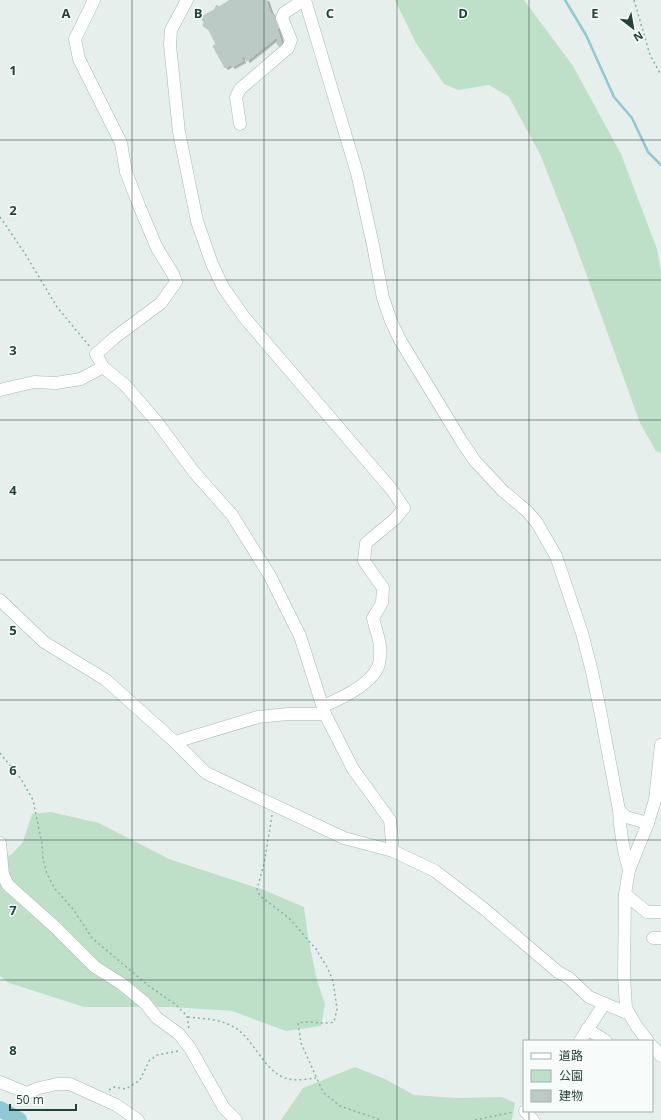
<svg xmlns="http://www.w3.org/2000/svg" width="661" height="1120" viewBox="0 0 661 1120" font-family="'Open Sans','Noto Sans JP',sans-serif">
  <style>
    .green { fill: #bfe0c8 }
    .lines { fill: none; stroke-linecap: round; stroke-linejoin: round }
    .stream { stroke: #8ec9d4; stroke-width: 2.5 }
    .river { stroke: #8ec9d4; stroke-width: 16 }
    .building { fill: #bbcac4; stroke: #b8c9c2; filter: url(#shadow) }
    .minor-casing { stroke: #a8b8b2; stroke-width: 13 }
    .path { stroke: #86b3a5; stroke-width: 1.5; stroke-dasharray: 2 3; stroke-linecap: butt }
    .minor { stroke: #fff; stroke-width: 12 }
    .grid { fill: none; stroke: #24423a; stroke-width: 1; stroke-opacity: 0.55 }
    .grid-label { font-size: 13px; text-anchor: middle; font-weight: bold; fill: #24423a; stroke: #f7fbf9; stroke-width: 3; stroke-linejoin: round; paint-order: stroke }
  </style>
  <defs>
    <filter id="shadow"><feDropShadow dx="3" dy="1.5" stdDeviation="0" flood-color="#0004"/></filter>
  </defs>
  <rect width="100%" height="100%" fill="#e6efeb"/>
  <g class="green">
    <path d="M395,0H524L573,66L621,154L657,249L661,272V453L656,451L640,423L575,243L540,154L509,97L489,85L458,90L444,84L416,43Z"/>
    <path d="M51,812L99,823L169,859L264,890L304,907L308,937L317,980L325,1004L321,1026L286,1031L232,1011L172,1007H84L9,983L0,976V857L11,855L23,842L32,814Z"/>
    <path d="M355,1067L385,1079L414,1095L457,1098L502,1097L515,1103L512,1120H281L303,1088Z"/>
  </g>
  <g class="lines">
    <path class="stream" d="M565,0L586,35L614,97L632,118L648,152L661,165"/>
    <path class="river" d="M0,1109L19,1120"/>
  </g>
  <path class="building" d="M230,0H266L270,12L282,26L277,29L282,46L280,48L276,42L278,40L276,38L247,61L244,56L241,58L243,61L232,67L230,65L225,68L213,46L216,44L209,30L203,26L204,23L201,17L214,10L217,5L219,7Z"/>
  <g class="lines">
    <g class="minor-casing">
      <g id="minor">
        <path d="M94,0L75,39L79,59L121,143L126,172L140,208L157,248L173,274L176,282L161,303L114,338L96,354L103,367L125,385L157,422L194,472L232,515L270,576L300,636L325,714L353,769L390,820L393,851"/>
        <path d="M187,0L171,30L170,45L179,132L197,221L212,264L223,287L244,317L392,490L404,508L395,519L366,543L364,561L383,588L382,603L373,618C375,628 381,641 380,651C380,656 380,663 378,667C370,685 340,699 323,706"/>
        <path d="M305,0L357,173L373,245L383,298L391,321L400,340L462,442L475,461L503,491L527,511L537,523L556,556L582,633L592,672L600,710L619,810C620,830 623,850 629,870"/>
        <path d="M240,124L236,97L240,89L288,48L291,40L282,18L284,13L304,0"/>
        <path d="M0,390L34,382L56,383L81,379L103,367"/>
        <path d="M0,600L44,642L106,680L175,742L206,773L344,838L393,851L435,871L483,908L558,972L569,978L589,997L627,1013"/>
        <path d="M175,742L258,717L288,714H325"/>
        <path d="M619,810L626,817L648,823"/>
        <path d="M0,843L3,875L8,885L55,927L95,967L122,984L145,1003L157,1018L179,1034L190,1048L224,1108L236,1120"/>
        <path d="M625,894L647,912H661"/>
        <path d="M653,938H661"/>
        <path d="M587,1029L606,1041"/>
        <path d="M580,1041L604,1004"/>
        <path d="M648,1041L637,1027L626,1008L624,975L625,894L629,870L648,823L655,800L661,745"/>
        <path d="M652,1046L661,1056"/>
        <path d="M0,1082L27,1093L39,1088L57,1084H70L116,1105L138,1120"/>
        <path d="M525,1111L533,1120"/>
      </g>
    </g>
    <g class="path">
      <path d="M634,0L650,55L661,75"/>
      <path d="M0,217L24,252L57,307L90,347"/>
      <path d="M0,753L21,779L33,800L42,844L43,859L47,874L55,889L73,909L92,938L149,986L175,1004L187,1016L189,1029"/>
      <path d="M272,815L264,864L257,889L260,896L289,918L316,949L328,969L333,981L337,1009L334,1022C322,1025 310,1020 298,1023L301,1043L323,1092L340,1106L381,1120"/>
      <path d="M188,1017C207,1019 228,1019 243,1034C257,1048 268,1074 288,1079C296,1081 307,1079 316,1078"/>
      <path d="M109,1090L114,1087L126,1089L140,1080L149,1061L157,1055L179,1051"/>
      <path d="M475,1120L514,1112"/>
    </g>
    <use href="#minor" class="minor"/>
  </g>
  <path class="grid" d="M132,0V1120M264,0V1120M397,0V1120M529,0V1041M0,140H661M0,280H661M0,420H661M0,560H661M0,700H661M0,840H661M0,980H661M529,1111V1120"/>
  <g class="grid-label">
    <text x="66" y="18">A</text>
    <text x="198" y="18">B</text>
    <text x="330" y="18">C</text>
    <text x="463" y="18">D</text>
    <text x="595" y="18">E</text>
    <text x="13" y="75">1</text>
    <text x="13" y="215">2</text>
    <text x="13" y="355">3</text>
    <text x="13" y="495">4</text>
    <text x="13" y="635">5</text>
    <text x="13" y="775">6</text>
    <text x="13" y="915">7</text>
    <text x="13" y="1055">8</text>
  </g>
  <rect x="523" y="1040" width="130" height="72" fill="#f7fbf9" stroke="#a3b1ad"/>
  <rect x="531" y="1053" width="20" height="6" fill="#ffffff" stroke="#a3b1ad"/>
  <text x="559" y="1060" font-size="12" fill="#24423a">道路</text>
  <rect x="531" y="1070" width="20" height="12" fill="#bfe0c8" stroke="#a3b1ad"/>
  <text x="559" y="1080" font-size="12" fill="#24423a">公園</text>
  <rect x="531" y="1090" width="20" height="12" fill="#bbcac4" stroke="#a3b1ad"/>
  <text x="559" y="1100" font-size="12" fill="#24423a">建物</text>
  <g transform="translate(633 28) rotate(149)" stroke="#f7fbf9" stroke-width="3" paint-order="stroke">
  <path d="M0-3L7 15L0 10L-7 15Z" fill="#24423a"/>
  <text y="-6" font-size="11" font-weight="bold" text-anchor="middle" fill="#24423a">N</text>
  </g>
  <path d="M10 1104v6h66v-6" fill="none" stroke="#24423a" stroke-width="2"/>
  <text x="16" y="1104" font-size="12" fill="#24423a" stroke="#f7fbf9" stroke-width="3" paint-order="stroke">50 m</text>
</svg>
